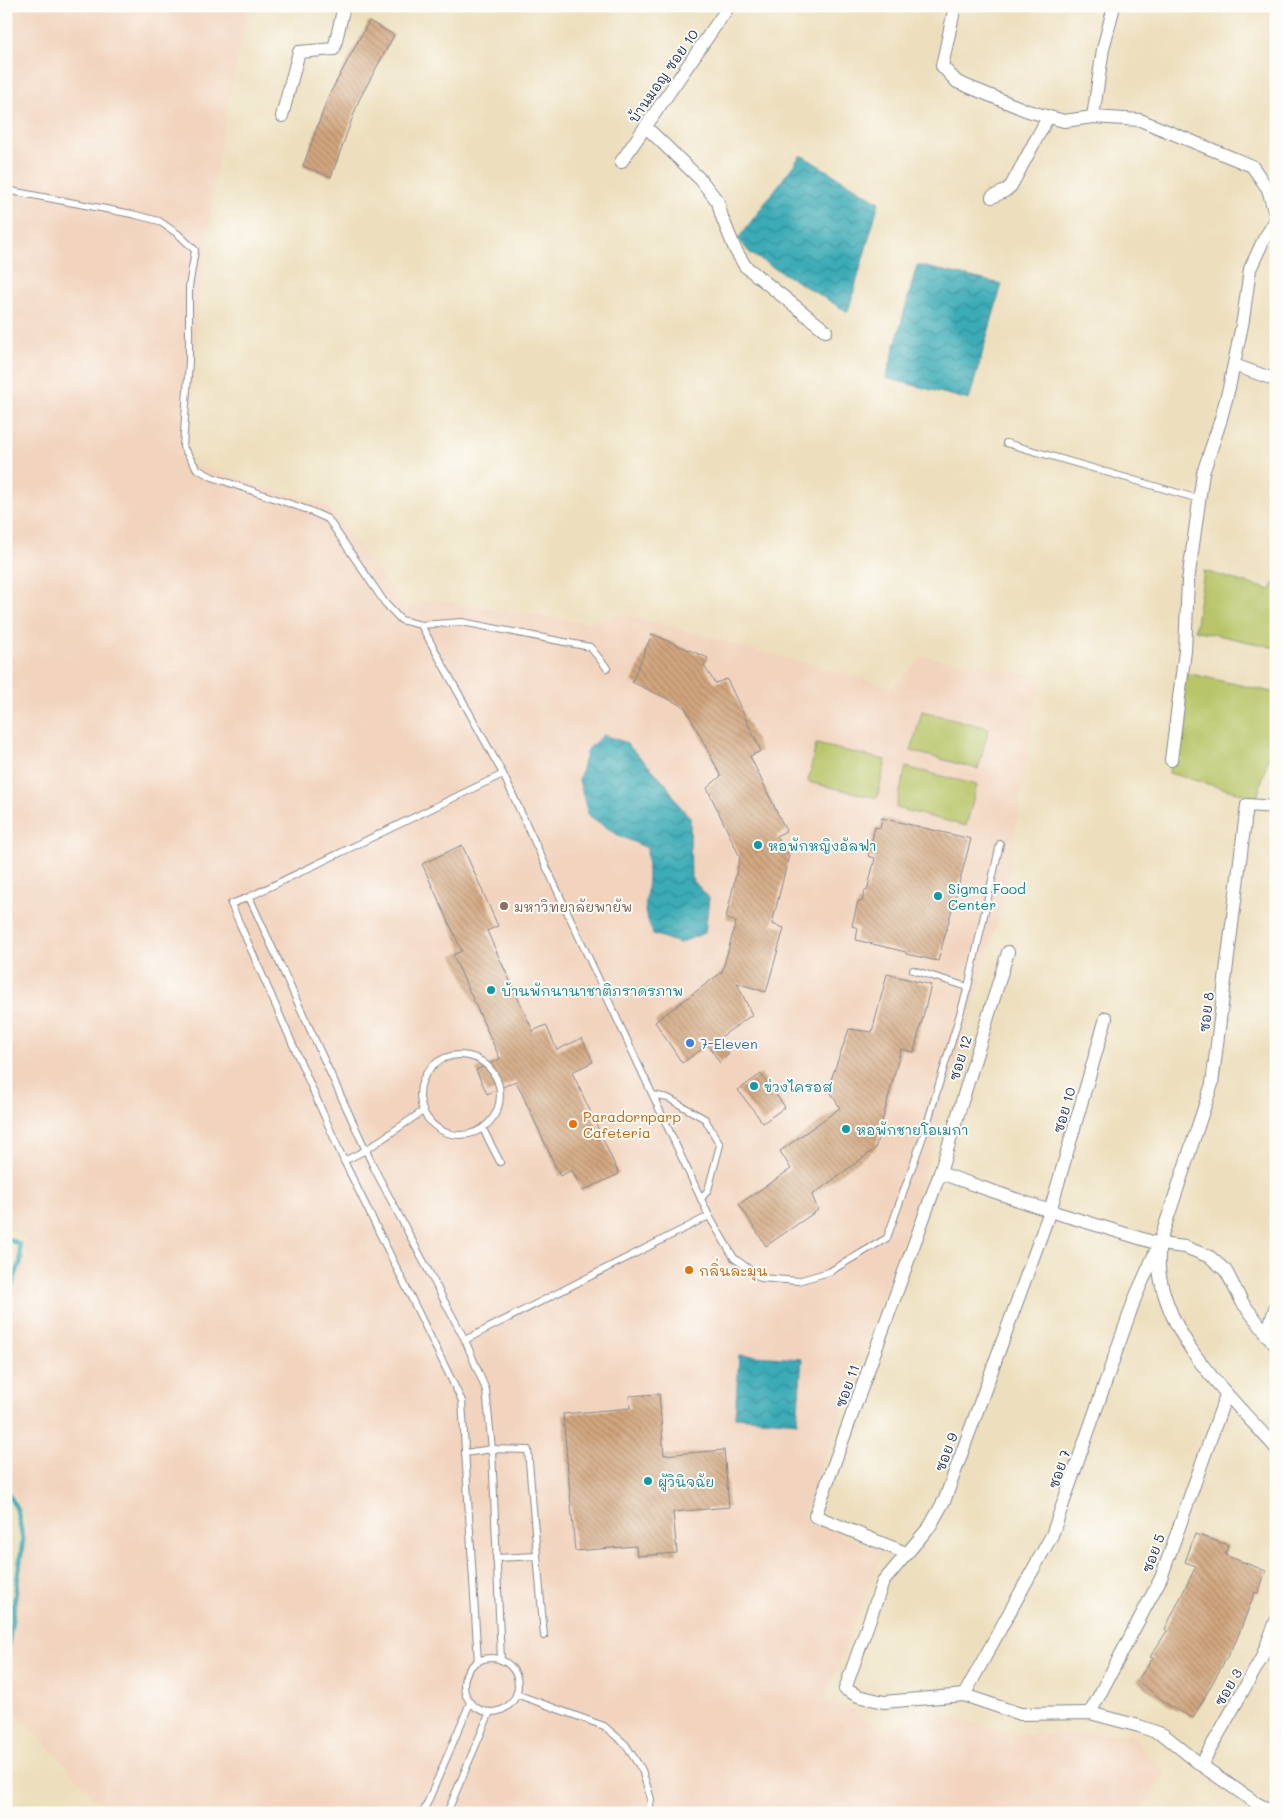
<svg xmlns="http://www.w3.org/2000/svg" width="1282" height="1819" viewBox="0 0 1282 1819" font-family="Mali,'Playpen Sans Thai',sans-serif">
  <style>
    .built { fill: #f2d4be }
    .green { fill: #b8c568; stroke: #6a7a63 }
    .water { fill: url(#water-waves); stroke: #2a6d8a }
    .lines { fill: none; stroke-linecap: round; stroke-linejoin: round }
    .stream { stroke: #3aabb6; stroke-width: 5 }
    .building { fill: url(#building-back-hatch) }
    .service-casing { stroke: #84878e; stroke-width: 8 }
    .minor-casing { stroke: #84878e; stroke-width: 14 }
    .service { stroke: #fff; stroke-width: 6 }
    .minor { stroke: #fff; stroke-width: 12 }
    .culture-dot { fill: #0f9aa8; stroke: #fdfcf7; stroke-width: 2 }
    .education-dot { fill: #8d6e63; stroke: #fdfcf7; stroke-width: 2 }
    .shop-dot { fill: #3f7fe0; stroke: #fdfcf7; stroke-width: 2 }
    .food-dot { fill: #e8710a; stroke: #fdfcf7; stroke-width: 2 }
    .labels { text-anchor: middle; dominant-baseline: central; stroke-width: 4; stroke-linejoin: round; paint-order: stroke }
    .street-label { font-size: 14px; fill: #1b2f5e; stroke: #fdfcf7 }
    .culture-label { font-size: 14px; fill: #0d838f; stroke: #fdfcf7; text-anchor: start }
    .education-label { font-size: 14px; fill: #785e54; stroke: #fdfcf7; text-anchor: start }
    .shop-label { font-size: 14px; fill: #366cbe; stroke: #fdfcf7; text-anchor: start }
    .food-label { font-size: 14px; fill: #c56008; stroke: #fdfcf7; text-anchor: start }
  </style>
  <defs>
    <pattern id="water-waves" width="16" height="10" patternUnits="userSpaceOnUse" patternTransform="scale(1.25)"><rect width="16" height="10" fill="#3aabb6"/><path d="M0 5q4-4 8 0t8 0" fill="none" stroke="#308c97"/></pattern>
    <pattern id="building-back-hatch" width="6" height="6" patternUnits="userSpaceOnUse" patternTransform="scale(1.25)"><rect width="6" height="6" fill="#d2a67e"/><path d="M-1 5l2 2M0 0l6 6M5-1l2 2" fill="none" stroke="#aa886a"/></pattern>
  </defs>
  <rect width="100%" height="100%" fill="#fdfcf7"/>
  <filter id="ink" filterUnits="userSpaceOnUse"><feTurbulence type="fractalNoise" baseFrequency=".02" numOctaves="2"/><feDisplacementMap in="SourceGraphic" scale="10" xChannelSelector="R" yChannelSelector="G"/><feConvolveMatrix kernelMatrix="1 2 1 2 8 2 1 2 1" color-interpolation-filters="sRGB"/></filter>
  <filter id="wash" filterUnits="userSpaceOnUse"><feTurbulence type="fractalNoise" baseFrequency=".0096" numOctaves="4" result="noise"/><feDisplacementMap in="SourceGraphic" scale="20" xChannelSelector="R" yChannelSelector="G"/><feGaussianBlur stdDeviation="1.12" result="paint"/><feColorMatrix in="noise" values="0 0 0 0 0 0 0 0 0 0 0 0 0 0 0 0 0 1.4 0 .05"/><feComposite in="paint" operator="in"/></filter>
  <g filter="url(#wash)">
    <rect width="100%" height="100%" fill="#eddfbd"/>
    <path class="built" d="M6,6H248L221,140L197,315L188,462L329,507L405,607L435,600L583,622L623,614L893,687L923,656L1040,676L1006,893L925,1174L803,1518L882,1553L824,1702L852,1709L883,1733L932,1710L1011,1734H1132L1152,1761L1165,1771L1140,1813H109L6,1701V1664L27,1518L6,1478V1296L26,1237L6,1229Z"/>
    <g class="green">
      <path d="M1204,571L1271,590L1276,578V648L1195,630Z"/>
      <path d="M1186,673L1276,693V731L1257,798L1169,773Z"/>
      <path d="M922,711L989,728L978,769L911,751Z"/>
      <path d="M816,744L886,760L877,798L808,782Z"/>
      <path d="M906,767L977,785L966,826L896,808Z"/>
    </g>
    <g class="water">
      <path d="M801,155L879,202L848,312L751,254L738,239Z"/>
      <path d="M917,265L1002,284L969,400L886,378Z"/>
      <path d="M603,735L625,742L664,781L679,805L690,817L691,878L709,898L705,933L679,943L653,934L645,912L648,877L647,848L618,835L588,815L579,780L587,750Z"/>
      <path d="M739,1355L802,1359L797,1422L735,1417Z"/>
    </g>
    <g class="lines">
      <g class="stream">
        <path d="M6,1238L19,1244L21,1260L6,1302"/>
        <path d="M6,1490L17,1509L23,1540L6,1662"/>
      </g>
    </g>
    <g id="blocks">
      <g class="building">
        <path d="M369,21L394,35L359,100L331,177L303,166L329,95Z"/>
        <path d="M652,634L708,658L704,666L715,683L727,679L761,751L750,756L786,831L776,836L789,855L772,924L784,928L766,992L737,983L752,1015L718,1039L729,1054L720,1063L708,1045L682,1063L655,1022L722,972L736,922L726,918L740,857L707,788L721,776L685,707L632,682Z"/>
        <path d="M882,818L971,839L938,961L906,954V952L856,940L858,928L852,926L858,901L862,902L865,890L867,891L875,858L868,856L875,827L880,828Z"/>
        <path d="M462,845L498,926L487,931L533,1031L546,1025L557,1050L582,1038L593,1062L572,1072L619,1174L582,1191L572,1170L560,1176L516,1081L487,1094L476,1070L500,1059L453,955L462,951L422,864Z"/>
        <path d="M887,974L931,985L914,1052L901,1049L875,1149L812,1195L818,1210L766,1246L739,1204L791,1169L780,1151L840,1108L828,1088L849,1029L872,1032Z"/>
        <path d="M761,1074L785,1107L763,1123L738,1090Z"/>
        <path d="M659,1394L664,1455L724,1450L729,1507L673,1512L677,1553L637,1556L636,1546L575,1551L563,1414L630,1408L629,1396Z"/>
        <path d="M1195,1534L1228,1545L1225,1555L1266,1571L1258,1593L1255,1592L1236,1641L1193,1718L1170,1706L1137,1681L1153,1658L1150,1657L1167,1631L1165,1629L1196,1566L1185,1562Z"/>
      </g>
    </g>
  </g>
  <g filter="url(#ink)">
    <use href="#blocks" fill-opacity="0" stroke="#84878e" stroke-width="1"/>
    <g class="lines">
      <g class="service-casing">
        <g id="service">
          <path d="M6,190L132,214L159,221L178,234L195,250L189,287V361L183,447L197,469L212,477L308,510L328,519L385,603L401,620L421,625L462,622L590,647L607,668"/>
          <path d="M1006,443L1199,499"/>
          <path d="M421,625L503,774L709,1216L734,1258L761,1278L798,1281L829,1272L887,1238L925,1131L968,987L1000,844"/>
          <path d="M249,897L375,1170L465,1340L486,1390L492,1449L501,1660"/>
          <path d="M913,970L968,987"/>
          <circle cx="460" cy="1095" r="40"/>
          <path d="M653,1095L668,1098L705,1119L720,1145L708,1190L701,1199"/>
          <path d="M483,1129L500,1162"/>
          <path d="M344,1161L366,1150L423,1111"/>
          <path d="M465,1340L709,1216"/>
          <path d="M465,1453L492,1449L528,1450L544,1636"/>
          <path d="M496,1558L537,1556"/>
          <circle cx="491" cy="1685" r="27"/>
          <path d="M478,1662L462,1401L344,1161L231,904L249,897L503,774"/>
          <path d="M516,1694L604,1726L625,1744L642,1770L651,1799L649,1813"/>
          <path d="M423,1813L470,1703"/>
          <path d="M447,1813L490,1712"/>
        </g>
      </g>
      <g class="minor-casing">
        <g id="minor">
          <path d="M955,6L942,66L957,82L1028,111L1064,121L1093,117L1140,120L1252,166L1268,189L1276,218"/>
          <path d="M282,116L299,52L334,49L344,6"/>
          <path d="M1093,117L1103,49L1114,6"/>
          <path d="M646,127L701,180L718,202L722,217L735,249L745,266L826,331"/>
          <path d="M621,162L729,6"/>
          <path d="M992,197L1005,191L1011,186L1048,117"/>
          <path d="M1234,365L1276,380"/>
          <path d="M1171,760L1185,651L1188,581L1203,473L1220,422L1229,388L1243,320L1250,269L1264,239L1276,220"/>
          <path d="M1106,1018L1050,1211L945,1499L930,1526L883,1582L845,1689L858,1696L884,1702L964,1695L1020,1714L1090,1713L1139,1726L1164,1735L1201,1765L1256,1803L1276,1813"/>
          <path d="M940,1173L1050,1211L1159,1244L1185,1247L1210,1257L1226,1271L1242,1302L1276,1346"/>
          <path d="M1159,1249C1159,1257 1158,1267 1160,1276C1172,1346 1231,1397 1276,1448"/>
          <path d="M1266,1335L1276,1306"/>
          <path d="M906,1553L815,1516L940,1173L1008,952"/>
          <path d="M964,1695L1052,1535L1135,1298L1159,1244L1212,1084L1247,805L1276,807"/>
          <path d="M1090,1713L1161,1578L1226,1395"/>
          <path d="M1201,1765L1261,1659L1276,1621"/>
        </g>
      </g>
      <use href="#service" class="service"/>
      <use href="#minor" class="minor"/>
    </g>
  </g>
  <g class="culture-dot">
    <circle cx="758" cy="845" r="5"/>
    <circle cx="938" cy="896" r="5"/>
    <circle cx="491" cy="990" r="5"/>
    <circle cx="754" cy="1086" r="5"/>
    <circle cx="846" cy="1129" r="5"/>
    <circle cx="648" cy="1481" r="5"/>
  </g>
  <circle class="education-dot" cx="504" cy="906" r="5"/>
  <circle class="shop-dot" cx="690" cy="1043" r="5"/>
  <g class="food-dot">
    <circle cx="573" cy="1124" r="5"/>
    <circle cx="689" cy="1270" r="5"/>
  </g>
  <g class="labels">
    <g class="street-label">
      <text transform="translate(663 76) rotate(-55)">บ้านมอญ ซอย 10</text>
      <text transform="translate(1206 1012) rotate(-83)">ซอย 8</text>
      <text transform="translate(960 1058) rotate(-73)">ซอย 12</text>
      <text transform="translate(1064 1110) rotate(-74)">ซอย 10</text>
      <text transform="translate(847 1386) rotate(-70)">ซอย 11</text>
      <text transform="translate(946 1452) rotate(-70)">ซอย 9</text>
      <text transform="translate(1059 1469) rotate(-71)">ซอย 7</text>
      <text transform="translate(1153 1553) rotate(-70)">ซอย 5</text>
      <text transform="translate(1228 1687) rotate(-60)">ซอย 3</text>
    </g>
    <g class="culture-label">
      <text x="768" y="845">หอพักหญิงอัลฟา</text>
      <text x="948" y="888">Sigma Food<tspan x="948" dy="16">Center</tspan></text>
      <text x="501" y="990">บ้านพักนานาชาติภราดรภาพ</text>
      <text x="764" y="1086">ข่วงไครอส</text>
      <text x="856" y="1129">หอพักชายโอเมกา</text>
      <text x="658" y="1481">ผัูวินิจฉัย</text>
    </g>
    <g class="education-label">
      <text x="514" y="906">มหาวิทยาลัยพายัพ</text>
    </g>
    <g class="shop-label">
      <text x="700" y="1043">7-Eleven</text>
    </g>
    <g class="food-label">
      <text x="583" y="1116">Paradornparp<tspan x="583" dy="16">Cafeteria</tspan></text>
      <text x="699" y="1270">กลิ่นละมุน</text>
    </g>
  </g>
  <rect width="1282" height="1819" fill="none" stroke="#fdfcf7" stroke-width="25"/>
</svg>
